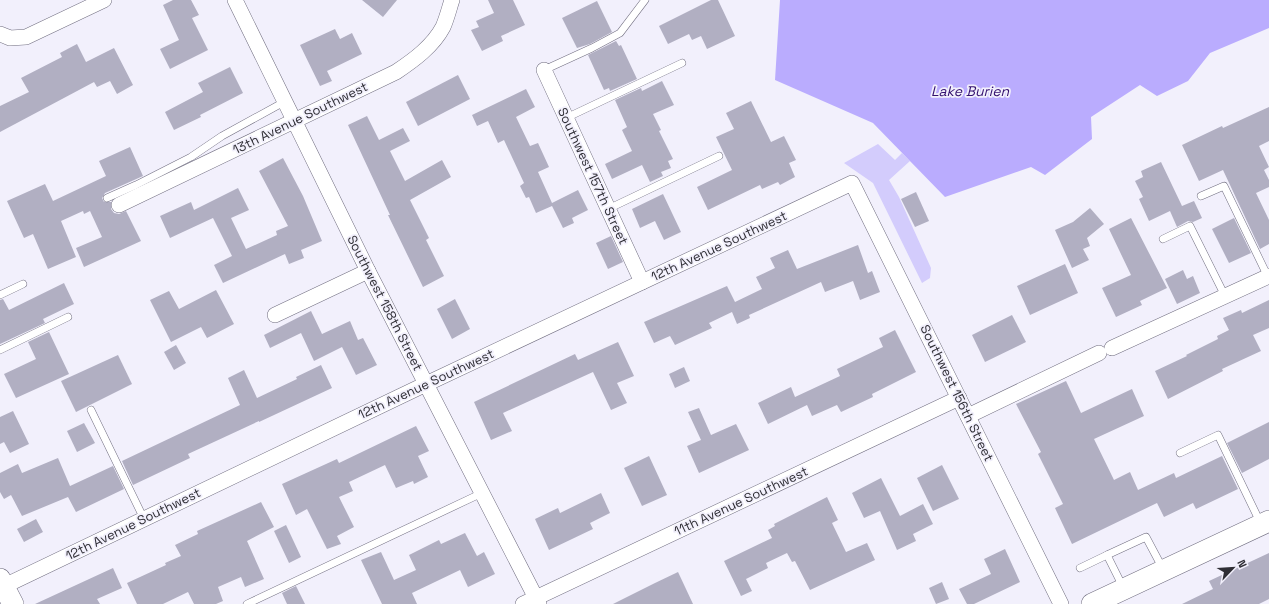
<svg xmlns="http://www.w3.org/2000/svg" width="1269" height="604" viewBox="0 0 1269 604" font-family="'Space Grotesk',sans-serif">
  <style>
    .green { fill: #d3ccfc }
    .water { fill: #baacfe }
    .building { fill: #b1afc2 }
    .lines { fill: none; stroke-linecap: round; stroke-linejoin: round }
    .lane-casing { stroke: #716e80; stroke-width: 8 }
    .street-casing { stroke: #716e80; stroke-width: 16 }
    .secondary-casing { stroke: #716e80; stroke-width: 22 }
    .lane { stroke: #fff; stroke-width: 7 }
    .street { stroke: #fff; stroke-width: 15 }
    .secondary { stroke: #fff; stroke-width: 21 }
    .labels { text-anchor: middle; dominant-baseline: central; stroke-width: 3.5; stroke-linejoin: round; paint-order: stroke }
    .street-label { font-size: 13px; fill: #2f2e35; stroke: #f2f0fc }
    .water-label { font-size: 14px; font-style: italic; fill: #33106f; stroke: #f2f0fc }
  </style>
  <rect width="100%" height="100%" fill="#f2f0fc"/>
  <path class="green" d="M878,144L895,160L902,153L910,161L889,180L899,197L931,268L930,278L922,283L873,183L844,163Z"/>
  <path class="water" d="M780,0H1269V28L1210,53L1188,81L1157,96L1140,85L1091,117L1092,139L1045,175L1031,167L945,197L873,123L775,80Z"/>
  <g class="building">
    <path d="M173,0H191L199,15L192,18L208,50L170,69L160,49L179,40L163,5Z"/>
    <path d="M362,0H397L383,17Z"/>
    <path d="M488,0H513L525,25L501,36L503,41L482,51L471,30L479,27L476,21L494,13Z"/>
    <path d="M711,0H718L735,36L707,49L701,36L692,40L689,34L668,44L659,26Z"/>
    <path d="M597,1L612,32L590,44L577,48L562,18Z"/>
    <path d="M335,29L340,39L352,33L362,54L327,71L332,81L320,86L300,45Z"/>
    <path d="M616,41L619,46L621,45L637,79L610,91L609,88L604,90L588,55Z"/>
    <path d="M77,44L86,62L114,48L133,85L117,94L110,81L97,87L94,82L0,132V106L29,92L21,78L62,57L60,53Z"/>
    <path d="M230,67L243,93L200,115L201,117L174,130L165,112L203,92L198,83Z"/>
    <path d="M458,75L470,99L418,126L406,102Z"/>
    <path d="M662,81L674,105L653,114L661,130L659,131L673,159L668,161L671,168L661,172L663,176L650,182L642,165L612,179L605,164L632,151L622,130L627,127L615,100L641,88L642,91Z"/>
    <path d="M526,89L535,107L516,117L530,146L538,143L549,167L538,172L552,203L578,190L588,210L572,218L574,223L563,228L552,206L536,213L529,197L526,198L520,186L524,183L504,140L498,143L488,121L477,126L472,115Z"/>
    <path d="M751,101L771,142L784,136L796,160L789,163L795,177L780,185L778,182L762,189L760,185L708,210L697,187L732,170L716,137L734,129L726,113Z"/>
    <path d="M1269,107V141L1259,146L1269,167L1264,170L1269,180V187L1256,193L1269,220V244L1260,249L1223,170L1199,181L1182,145L1222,126L1223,128Z"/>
    <path d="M367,116L379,140L403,128L410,141L390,151L405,181L442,160L451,177L410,200L429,238L426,240L444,276L423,287L388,215H390L348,125Z"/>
    <path d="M130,147L143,176L105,193L102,198L104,202H111V209L114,213L119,214L126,211L141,241L84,267L76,248L102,237L90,211L84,214L83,211L61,221L76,257L48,269L33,234L24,238L7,201L45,184L53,201L106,176L99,161Z"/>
    <path d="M283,158L303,196L322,241L301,250L304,258L289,264L285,254L223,283L214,265L232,256L213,218L170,238L160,216L191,202L194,210L238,188L249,210L231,218L246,249L277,235L276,231L288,226L259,171Z"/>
    <path d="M1161,162L1182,206L1194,201L1202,218L1193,222L1188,221L1177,227L1170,211L1149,221L1139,199L1143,197L1135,181L1143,177L1141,171Z"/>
    <path d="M916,192L929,221L915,227L901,199Z"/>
    <path d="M663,194L681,232L664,240L655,221L640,228L632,209Z"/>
    <path d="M1090,208L1104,224L1087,238L1090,246L1083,249L1089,260L1072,268L1055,230L1073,222Z"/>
    <path d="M1131,218L1167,288L1140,301L1142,305L1116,317L1102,288L1131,275L1109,229Z"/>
    <path d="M1234,218L1251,253L1229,263L1212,229Z"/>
    <path d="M611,236L623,262L608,269L596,243Z"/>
    <path d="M858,245L868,273L872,271L880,292L860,300L853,281L825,292L821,282L749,315L750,318L737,324L732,312L709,323L712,328L675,345L670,336L654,343L644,322L727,286L735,302L762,289L756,277L775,268L770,258L788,250L797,269Z"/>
    <path d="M1065,264L1078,293L1030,315L1017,286Z"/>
    <path d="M1183,270L1187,279L1193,276L1200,293L1177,304L1165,279Z"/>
    <path d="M64,283L74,304L43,319L45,323L0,344V300L3,299L9,310Z"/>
    <path d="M216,290L234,324L207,338L201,327L171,342L150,300L169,291L179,309Z"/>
    <path d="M455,299L470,329L452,339L437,309Z"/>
    <path d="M1269,300V328L1253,335L1261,351L1222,369L1223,371L1168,399L1155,371L1187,356L1186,355L1218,339L1217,336L1229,330L1223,318L1241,310L1242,313Z"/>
    <path d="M311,311L322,334L350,321L358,340L363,338L377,365L356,375L342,347L314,361L301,333L270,348L264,335Z"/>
    <path d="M1012,315L1026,342L985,362L972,335Z"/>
    <path d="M895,330L916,372L872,394L873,397L841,412L837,405L812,416L807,405L768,424L758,403L791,387L795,397L840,376L837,369L883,347L879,338Z"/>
    <path d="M49,332L69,374L16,398L4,374L36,359L28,342Z"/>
    <path d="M618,342L634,376L617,383L627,403L611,410L593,372L503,413L512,431L491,440L474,402L575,354L578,360Z"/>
    <path d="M176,345L186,363L174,370L164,352Z"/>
    <path d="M118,355L132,384L76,412L61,381Z"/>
    <path d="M321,365L332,388L259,422V421L188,454L190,458L133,485L122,461L240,405L228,378L244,370L257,398L297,379L296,377Z"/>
    <path d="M684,367L690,381L675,388L669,374Z"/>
    <path d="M1066,381L1081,413L1132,389L1144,416L1094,439L1114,480L1130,472L1138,490L1174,473L1176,478L1222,456L1238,489L1196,509L1193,503L1164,517L1157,503L1072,544L1055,508L1063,504L1038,454L1041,452L1016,404Z"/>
    <path d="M699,408L711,435L736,424L749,450L699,473L687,446L701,440L688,412Z"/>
    <path d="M13,411L29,444L10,453L4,442L0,444V417Z"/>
    <path d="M1269,422V459L1242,473L1227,443Z"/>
    <path d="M84,423L95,443L77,452L67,431Z"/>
    <path d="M416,426L429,451L418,456L428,477L414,484L413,481L396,488L385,465L349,482L353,491L339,497L354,527L337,536L341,544L327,549L307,509L296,515L282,484L337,459L339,463Z"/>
    <path d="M649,456L667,495L642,506L624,468Z"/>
    <path d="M58,458L70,486L113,466L124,489L76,512L68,497L22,516L11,495L4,499L0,492V473L18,464L22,473Z"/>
    <path d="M942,465L959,499L933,511L917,478Z"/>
    <path d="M881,478L900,516L923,504L933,524L913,534L916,541L897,550L880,511L864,518L852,493Z"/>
    <path d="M601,493L610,513L590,523L593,529L549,550L535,519L558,508L560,513Z"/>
    <path d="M827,497L838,520L832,523L846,552L867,543L875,560L810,590L795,561L792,562L787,553L766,563L768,568L746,579L752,591L741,596L724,561L772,538L768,530L775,526L774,524Z"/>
    <path d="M261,502L274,527L247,541L264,579L245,587L241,577L218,587L223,601L216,604H194L188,592L163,604H137L127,583L166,565L165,563L181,556L175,545L198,534L197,531Z"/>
    <path d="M36,519L43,532L24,542L17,529Z"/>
    <path d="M286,525L301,557L289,563L274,531Z"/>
    <path d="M465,533L477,556L484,552L495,574L468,587L460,570L412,593L417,604H382L361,560L381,552L394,580L416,570L409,555L439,540L441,544Z"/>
    <path d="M1005,549L1020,582L974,604H967L959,589L991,574L984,559Z"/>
    <path d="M1269,553V599L1259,604H1182L1213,589L1209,581Z"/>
    <path d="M113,568L122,588L97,599L100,604H35Z"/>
    <path d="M678,572L693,604H613L655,583Z"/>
    <path d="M942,582L949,599L936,604L929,588Z"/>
    <path d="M296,586L305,604H287L282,593Z"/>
  </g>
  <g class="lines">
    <g class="lane-casing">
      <g id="lane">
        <path d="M544,70L592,48L620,33L645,0"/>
        <path d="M566,118L682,63"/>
        <path d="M1201,196L1224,186L1268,277"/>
        <path d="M107,198L136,185L191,157L222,136L284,102"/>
        <path d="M608,209L719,156"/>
        <path d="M1163,239L1190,226L1225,296"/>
        <path d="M0,295L23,284"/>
        <path d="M0,350L68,317"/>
        <path d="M91,410L144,519"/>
        <path d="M1180,453L1218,435L1260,522"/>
        <path d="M1080,568L1107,555"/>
        <path d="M1123,587L1107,555L1146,537L1163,569"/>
        <path d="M247,604L482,493"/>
      </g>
    </g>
    <g class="street-casing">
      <g id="street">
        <path d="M235,0L368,271L539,604"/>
        <path d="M0,34L10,38L26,37L104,0"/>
        <path d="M544,70L642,282"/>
        <path d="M119,205L396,72C414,60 433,46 443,27C447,18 449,9 452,0"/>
        <path d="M275,315L368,271"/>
        <path d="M1112,348L1269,276"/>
        <path d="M968,416L1099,353"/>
        <path d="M0,588L426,384L852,183L1061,604"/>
        <path d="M523,604L959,398"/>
      </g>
    </g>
    <g class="secondary-casing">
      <g id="secondary">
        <path d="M0,579L13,604"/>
        <path d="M1092,604L1269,521"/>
      </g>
    </g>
    <use href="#lane" class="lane"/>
    <use href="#street" class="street"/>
    <use href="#secondary" class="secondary"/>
  </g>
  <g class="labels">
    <g class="street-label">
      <text transform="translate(300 118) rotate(-26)">13th Avenue Southwest</text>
      <text transform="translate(593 176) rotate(65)">Southwest 157th Street</text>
      <text transform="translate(719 246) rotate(-25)">12th Avenue Southwest</text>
      <text transform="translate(385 303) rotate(63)">Southwest 158th Street</text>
      <text transform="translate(426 384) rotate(-25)">12th Avenue Southwest</text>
      <text transform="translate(957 393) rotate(64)">Southwest 156th Street</text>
      <text transform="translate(741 501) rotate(-25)">11th Avenue Southwest</text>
      <text transform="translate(133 524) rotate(-26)">12th Avenue Southwest</text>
    </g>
    <g class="water-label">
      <text x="970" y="91">Lake Burien</text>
    </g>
  </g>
  <g transform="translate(1233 568) rotate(65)" stroke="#f2f0fc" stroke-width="3" paint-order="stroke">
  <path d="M0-3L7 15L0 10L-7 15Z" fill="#2f2e35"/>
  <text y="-6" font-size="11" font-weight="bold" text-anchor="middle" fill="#2f2e35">N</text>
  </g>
</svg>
